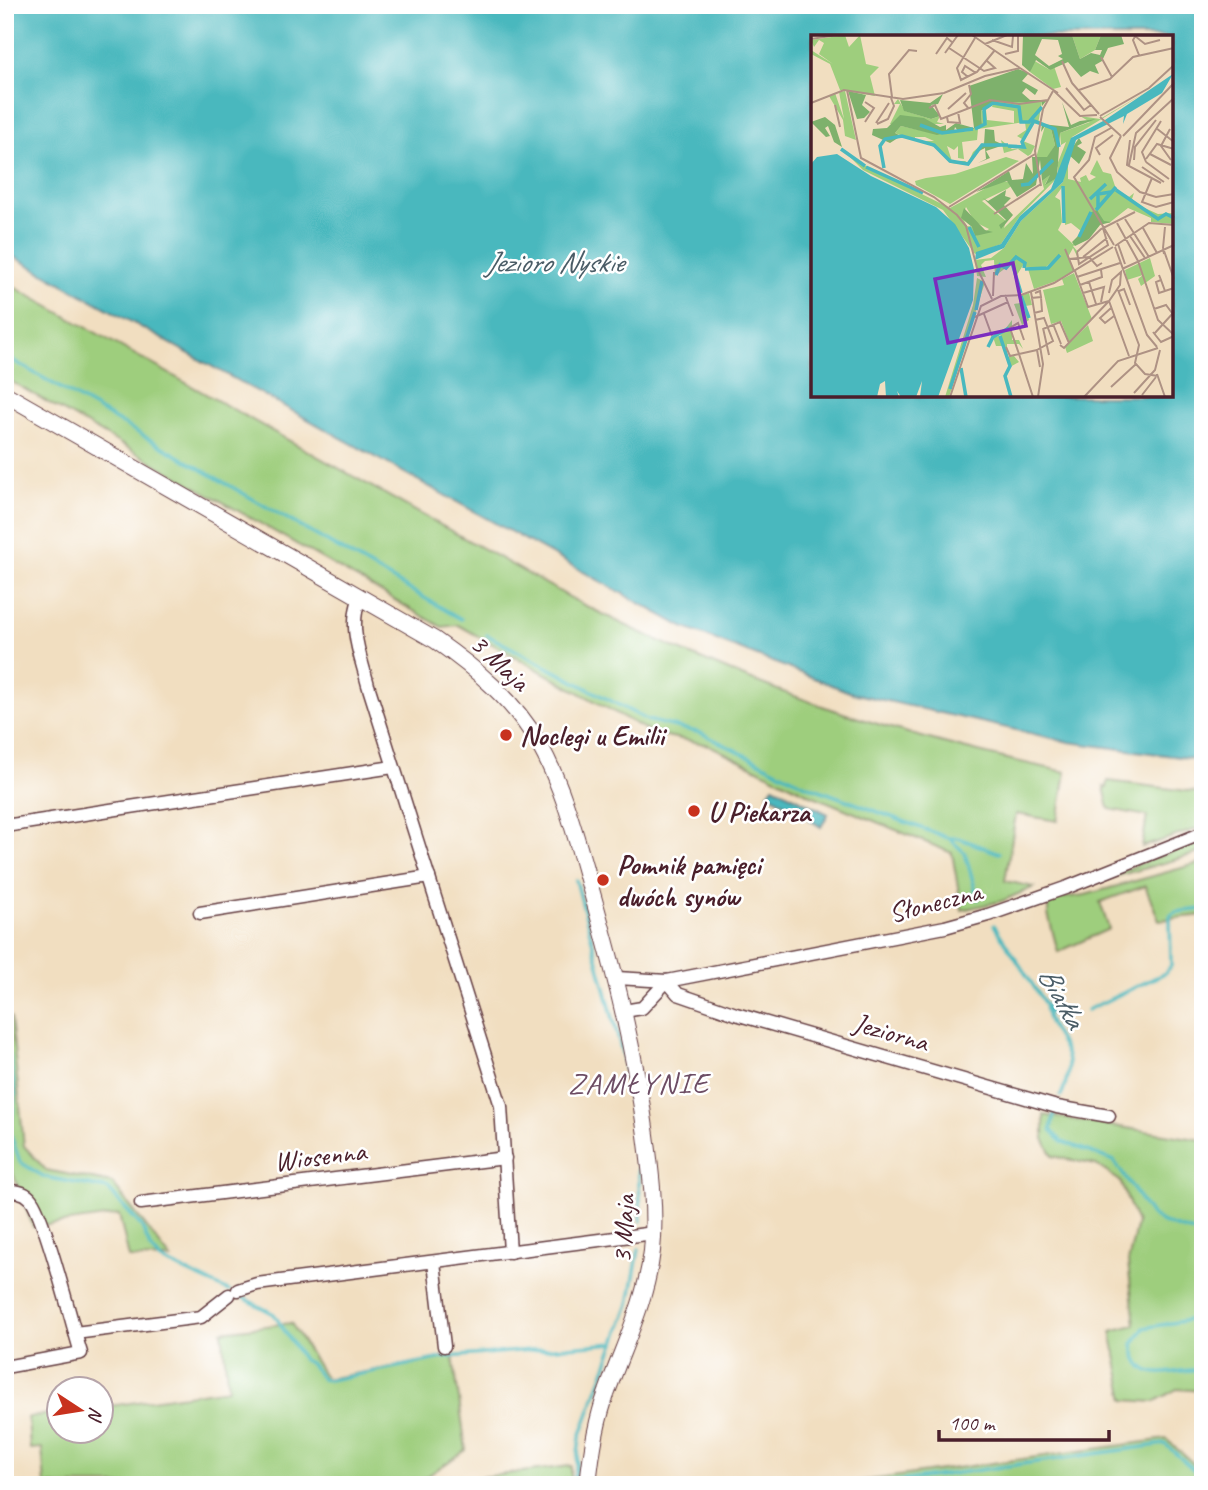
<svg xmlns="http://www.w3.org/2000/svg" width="1208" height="1490" viewBox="0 0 1208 1490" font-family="Caveat,sans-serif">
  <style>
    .green { fill: #9ece7d; stroke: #747654; stroke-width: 2 }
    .water { fill: #49b8be; stroke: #4a6c74; stroke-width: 2; fill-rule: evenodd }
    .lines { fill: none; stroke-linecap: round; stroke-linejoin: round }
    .stream { stroke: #49b8be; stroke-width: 3.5 }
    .minor-casing { stroke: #633c41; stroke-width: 15 }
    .tertiary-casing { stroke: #633c41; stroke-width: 18 }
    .minor { stroke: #fff; stroke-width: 12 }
    .tertiary { stroke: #fff; stroke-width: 16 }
    .poi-dot { fill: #c8321e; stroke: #fff; stroke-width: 2.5 }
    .labels { text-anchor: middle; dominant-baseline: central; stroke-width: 5; stroke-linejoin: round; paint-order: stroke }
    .street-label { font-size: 28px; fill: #4a1f2b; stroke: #fff }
    .poi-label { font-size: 28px; font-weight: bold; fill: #4a1f2b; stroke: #fff; text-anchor: start }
    .water-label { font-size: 30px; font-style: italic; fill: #4a5c66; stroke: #fff }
    .neighbourhood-label { font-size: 30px; letter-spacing: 2px; fill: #6d4d64; stroke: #fff }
    .inset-river { fill: none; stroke: #49b8be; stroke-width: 3.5 }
    .inset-road { fill: none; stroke: #ae9284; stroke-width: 2 }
    .view { fill: #7b2cbf; fill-opacity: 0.15; stroke: #7b2cbf; stroke-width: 3.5 }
    .inset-edge { fill: none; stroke: #4a1f2b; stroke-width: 3.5 }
  </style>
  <rect width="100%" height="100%" fill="#fff"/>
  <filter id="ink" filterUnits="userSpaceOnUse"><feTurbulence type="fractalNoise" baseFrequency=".0143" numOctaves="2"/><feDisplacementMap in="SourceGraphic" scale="14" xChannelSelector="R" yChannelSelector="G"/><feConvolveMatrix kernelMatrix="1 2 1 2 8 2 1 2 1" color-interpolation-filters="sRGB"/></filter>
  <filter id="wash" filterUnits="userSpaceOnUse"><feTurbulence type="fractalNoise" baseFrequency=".00686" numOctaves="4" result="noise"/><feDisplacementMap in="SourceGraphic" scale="28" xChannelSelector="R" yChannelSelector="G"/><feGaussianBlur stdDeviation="1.57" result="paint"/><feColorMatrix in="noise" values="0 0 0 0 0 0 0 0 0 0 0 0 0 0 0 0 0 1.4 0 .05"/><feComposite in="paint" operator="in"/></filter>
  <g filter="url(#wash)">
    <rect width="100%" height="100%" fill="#f1dec0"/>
    <g class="green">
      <path d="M5,282L582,604C740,684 892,736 1066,772L1058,821L1016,814L1005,881L1034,887L1002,901L962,910L952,853L811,795L709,745L652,733L458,625L442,627L5,378Z"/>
      <path d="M1108,781L1203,793V827L1142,847L1147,816L1109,809L1104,787L1107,788Z"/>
      <path d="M1203,841V852L1085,885L1189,845Z"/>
      <path d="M1203,862V915L1159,920L1145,886L1100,902L1109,929L1058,952L1048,914V905L1054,899L1085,895Z"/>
      <path d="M11,1017L24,1146L46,1170L112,1183L171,1259L129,1258L119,1215L33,1227L5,1152V1018Z"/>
      <path d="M1044,1115L1203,1140V1391L1177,1389L1154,1402L1125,1400L1111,1331L1135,1325L1128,1262L1137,1223L1120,1181L1096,1165L1053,1156L1044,1139Z"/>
      <path d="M291,1323L326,1379L453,1356L466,1450L414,1485H45L42,1448L30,1449L28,1417L59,1413L60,1430H102V1407L228,1389L222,1331Z"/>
      <path d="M1166,1439L1195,1465L1203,1454V1485H834Z"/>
      <path d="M571,1466V1485H417Z"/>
    </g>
    <g class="water">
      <path d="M5,5H1203V760L1069,742L852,693L683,627L5,252ZM813,37H1171V396H813Z"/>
      <path d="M773,786L828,814L821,827L768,793Z"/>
    </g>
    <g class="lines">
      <g class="stream">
        <path d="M5,356L461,619"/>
        <path d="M487,635L647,720L701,733L806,785L948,838H958L999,853"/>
        <path d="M950,839L965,853L978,899"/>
        <path d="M576,880L623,1056L638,1162L641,1221"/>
        <path d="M994,925L1045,1004C1048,1044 1083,1044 1061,1096"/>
        <path d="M1046,1005L1050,1013"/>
        <path d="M1087,1010L1165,973L1171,966L1170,916L1175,912L1203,909"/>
        <path d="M5,1052L9,1054L15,1093L10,1133L20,1162L44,1177L108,1189L142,1227L150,1247L161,1260L229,1291"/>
        <path d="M1054,1114L1051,1130L1061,1141L1114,1161L1151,1215L1163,1223L1203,1235"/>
        <path d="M236,1294L274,1314L303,1360L311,1364L322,1379L329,1380L448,1357L615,1343"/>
        <path d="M1203,1313L1194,1319L1144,1328L1133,1344C1140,1390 1172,1367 1203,1370"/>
        <path d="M574,1485L580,1437L629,1304L639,1249"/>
        <path d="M872,1485L1165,1444L1203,1478"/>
      </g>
    </g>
  </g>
  <g filter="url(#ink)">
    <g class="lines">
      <g class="minor-casing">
        <g id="minor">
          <path d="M360,597C348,628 360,654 368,685L501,1106L510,1252"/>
          <path d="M5,826L393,767"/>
          <path d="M200,913L429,877"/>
          <path d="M617,978L667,981L945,927L988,915L1068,887L1203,833"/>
          <path d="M667,981L678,994L736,1014L1057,1107L1109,1116"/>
          <path d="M624,1011L642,1008L667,981"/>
          <path d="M5,1191C14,1191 24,1191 30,1198C44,1212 72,1325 81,1353L5,1367"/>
          <path d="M141,1203L505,1158"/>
          <path d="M434,1262L444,1346"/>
          <path d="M238,1290L257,1284L654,1233"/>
          <path d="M75,1333L201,1317L229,1295"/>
        </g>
      </g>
      <g class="tertiary-casing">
        <path id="tertiary" d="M5,394L435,640C475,668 514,700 539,744C565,790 577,842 592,893C615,973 635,1052 646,1135C651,1173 656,1213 652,1251C646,1302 624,1344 607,1392C596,1421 591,1454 588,1485"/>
      </g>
      <use href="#minor" class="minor"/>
      <use href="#tertiary" class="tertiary"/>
    </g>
  </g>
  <g class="poi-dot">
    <circle cx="506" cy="735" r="7"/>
    <circle cx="694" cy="811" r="7"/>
    <circle cx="603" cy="880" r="7"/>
  </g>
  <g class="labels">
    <g class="street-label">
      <text transform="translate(500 662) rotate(43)">3 Maja</text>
      <text transform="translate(935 902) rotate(-14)">Słoneczna</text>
      <text transform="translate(891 1032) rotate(16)">Jeziorna</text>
      <text transform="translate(320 1156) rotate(-7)">Wiosenna</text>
      <text transform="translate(623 1229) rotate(-87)">3 Maja</text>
    </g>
    <g class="poi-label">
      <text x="520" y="735">Noclegi u Emilii</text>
      <text x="708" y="811">U Piekarza</text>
      <text x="617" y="864">Pomnik pamięci<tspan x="617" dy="32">dwóch synów</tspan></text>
    </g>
    <g class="water-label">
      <text x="554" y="262">Jezioro Nyskie</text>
      <text transform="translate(1062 997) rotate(61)">Białka</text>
    </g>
    <g class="neighbourhood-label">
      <text x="639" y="1083">ZAMŁYNIE</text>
    </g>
  </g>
  <g transform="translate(811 35)">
    <rect width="362" height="362" fill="#f1dec0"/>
    <path d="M34,0L38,12L49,0L55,29L68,32L59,41L64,61L29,55L19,29L0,19V15L22,29L8,19L13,8L8,5L3,12L0,5ZM261,0H290L284,15L269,24ZM222,25L239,35L243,31L250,52L242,54L219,37ZM34,56L45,105L34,101L32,85L18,61L24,58L33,84L28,57ZM335,57L261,102L247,142V131L244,135L255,107L250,110L249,98L279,87L269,81L289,84ZM87,64L94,76L120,84L129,81L126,87L133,89H79L89,69H83ZM183,67H231L227,89L222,88L212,106L224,111L220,119L217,121L207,114L193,118L190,105L201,114L212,113L211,104L206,101L215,95L214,87L167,94L166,105L151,107L153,124L147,123V111L143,115L136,111L141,126H154L157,128L162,117L173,107L158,130L140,128L130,116L112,106H123L114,102H104V106L84,98L90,91L126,99L158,96L171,90L170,76L175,75L176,85L203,88V76L181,72ZM234,91L240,94L244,110L237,122L225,123ZM30,113L58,133L139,173L188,146L199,147L202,150L196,154L171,166L195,186L193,193L233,154L231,146L240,139L234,149L246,143L209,181L190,209L164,219L132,175L52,135ZM155,172L164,187L178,194L174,197L164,201L162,192L156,191L151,182ZM257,119V144L270,147L269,143L275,140L278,146L285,142L279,139L286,125L292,137L300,139L305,154L318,162L323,158L321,164L327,170L347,179L362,178V189L340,187V183L317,173L298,188L291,187L276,205L262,211L266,216V221L262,213L257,222L263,236L245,246L223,254L217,234L237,233L250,219L235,232H215L214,227L206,240L210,259L200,229L184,241L183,225L174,226L170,230L175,242L166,241L164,225L180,223L193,213L210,186L252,147ZM252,151L254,190L260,188L270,196L262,209L247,195L251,187L249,165L244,162ZM195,122L208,126L139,169L105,150L104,146L115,143L144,139ZM339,223L344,241L330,251L327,244L332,240L316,245L314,235ZM263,238L281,284L258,307L250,286L240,289L232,255L253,250L251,244ZM166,243L174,247L138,362H134L162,270ZM218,258L221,270L214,271L218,285L211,290L203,269L209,268L207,261ZM201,285V305H208L212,314L208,309H196V322L203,321L208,327L199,332L192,311H185L182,302L189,301ZM277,290L282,306L256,318L254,312Z" fill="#9ece7d" fill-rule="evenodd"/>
    <path d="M212,0H261L269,24L280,18L289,20L291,15H284L290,0H310L313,9L297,13L291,26L284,30L288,39L279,36L270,42L257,27L239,35L225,25L219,37L211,30ZM231,4L247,5L251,19L247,21L252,24L238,31L224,20ZM207,34L218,38L211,46L227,55L224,60L215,53L211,58L219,65H236L231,71V67H183L170,76L171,90L158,96H147L144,92L143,96L126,100L90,91L84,98L90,101L79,108L61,100L62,94L76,93L89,80L113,83L129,92L135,90V95L145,88L163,93L158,51ZM37,56L55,60L51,70L59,77L53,83L46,84ZM132,59L127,69L120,70L129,81L120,84L93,76L89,65L119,68ZM251,67L260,90L269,86L285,84L249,98L246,143L234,150L239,140L231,146L229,125L225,150L206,162L196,146L165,157L198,136L201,145L212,144L215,128L222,139L221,122H236L244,110L240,94L234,91L230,97L231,89L258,92ZM14,82L24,90L31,112L23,107L17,91L14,93L19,101L15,102L0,87ZM174,94L183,95L184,106L193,110L175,116L179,123L167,128L175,124L174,113L164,118L173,109ZM268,103L271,108L266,111L275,117L268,129L257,119ZM195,155L194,161L200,163L193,170L202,180L190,194L188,190L195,185L172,163L177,166ZM153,173L174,195L182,197L164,201L161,192L150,183ZM286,175L293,186L300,187L289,190L278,204L264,211L261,207L273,195L278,178Z" fill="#7eb16c" fill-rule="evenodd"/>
    <path d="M362,39L351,58L316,79L312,89L313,81L265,105L252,147L210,186L193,213L164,225L165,217L190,209L209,181L240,154L260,103L294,85ZM26,119L60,141L125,172L144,189L158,213L163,234L162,265L127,362H109L111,346L105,362H90L86,356L88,362H75L74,346L69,349L66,362H0V129L6,122Z" fill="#49b8be"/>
    <path class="inset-river" d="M109,90L131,98L162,94M164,94L174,89L173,74L182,68L208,72L210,87H218L231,72M197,111L213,112L211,107L223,86L244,94L248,112M30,114L54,131M55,132L112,158M73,133L69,111L74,104L91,101L123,110L139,126L157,129L171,110H197M210,150L218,149L242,125M252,151L253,188M305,155L347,184L355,179L363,183M279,164L295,149M287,172V159L300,157M285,175L305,152M158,192L168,212M268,202L280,177M201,228L210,258M214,234L237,233L249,220M185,240L189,230L195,233L205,222L214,228L213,233M210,261L218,283M165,275L171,246M189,301L199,331L194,341L200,362M177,312L182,302L198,293M150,333L155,362M139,354L164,277"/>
    <path class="inset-road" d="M161,0L209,33M325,0L322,5L328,20M324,1L334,9L349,5M164,3L146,33L150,45L166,37L184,15M0,4L26,0M181,5L201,12L202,1M174,9L196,0M138,13L173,36L184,33L176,26M134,18L147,0M125,19L136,3L142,8M194,19L207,16V0M290,22L301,42M251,26L261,48M209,33L247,58M157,42L151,37L154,31L165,38M261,48L288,79M255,53L273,75L280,70M36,55L50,123L123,162L146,180L155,191L166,233L181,264M268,55L299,44L322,22L363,13M243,56L269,81L286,80M81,62L78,39L98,15L106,16M54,67L63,73L54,87M0,68L33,55L92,64L133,58L174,41L209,33M24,70L29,92M118,73L124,70L130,84L179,65L208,69L237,65M137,74L155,58M158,74L153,68L160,59L158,50M289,81L338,53L363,30M136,82L137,87L149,88L147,77M289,82L310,101M65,88L78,68M66,89L77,84L83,71L80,63M300,93L284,102L278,125L263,142L303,210M345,93L363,107M359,94L350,111L360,125M310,101L299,123L306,137L329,157L345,162L363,159M312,101L363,48M319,105L316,130L350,148M339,119L360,130M289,120L285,113L302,100M335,124L346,109L363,114M323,125L324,112L345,85M335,127L331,117L350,86M335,127L358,144M318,130L325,98L363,63M331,132L353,147M341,143L331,167L345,172L363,167M230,151L224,116L232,74L242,56M138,172L224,119M183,179L230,149M314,184L338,222M306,188L327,226L347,285L363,300M332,193L346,218M319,201L334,223M307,209L314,229M304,211L338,188L363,190M304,212L336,300L346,312M352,213L354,192M254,214L263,236M266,217L290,194L324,177M266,217L268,229L297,210L292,193M353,219L352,213L363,244M272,222L296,203M258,224L278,222L286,231L291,228M311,234L363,210M264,236L277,272L298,266M348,240L350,245L345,247L348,258L354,256M266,242L309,228M350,245L354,256L363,253M278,247L285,269M269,250L291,242L290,235M307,255L328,310L324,328L334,339L347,341M308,256L313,254L319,270M220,257L232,329L227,362M272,258L293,252L290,267M194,260L202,281M182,261L183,237M220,263L230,262L229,256L224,258M298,266L318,321M300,273L289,283L294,288L303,281M343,274L355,270L361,278M223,278L231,276L230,262M173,279L181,301M164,282L197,267M224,285L233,283L242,306L226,315L229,332M242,289L250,309M232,293L238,320M232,294L249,287L258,308M342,297L350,307L363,301M343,299L363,277M249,310L253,313L298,266L309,250L310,237L301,245L298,258M195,312L199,321L208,319L199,293L207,288L213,305M346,339L354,362M300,352L325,329M323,358L344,335L349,315M331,360L345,342M139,362L170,271L190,261L210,260L243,248L302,212M222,362L208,319L226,315M273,362L307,326L347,313"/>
    <path class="view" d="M202,228L215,291L137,308L124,244Z"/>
    <rect width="362" height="362" class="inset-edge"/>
  </g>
  <rect width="1208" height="1490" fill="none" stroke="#fff" stroke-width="28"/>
  <g transform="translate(80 1410) rotate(102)"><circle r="33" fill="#ffffff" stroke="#b7a5aa" stroke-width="2"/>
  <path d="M0-5L12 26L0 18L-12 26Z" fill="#c8321e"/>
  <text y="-10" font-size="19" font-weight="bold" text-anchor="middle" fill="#4a1f2b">N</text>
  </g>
  <path d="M939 1430v10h170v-10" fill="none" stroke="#4a1f2b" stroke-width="3.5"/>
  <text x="949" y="1430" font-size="21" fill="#4a1f2b" stroke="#ffffff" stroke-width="5" paint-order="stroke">100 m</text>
</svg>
